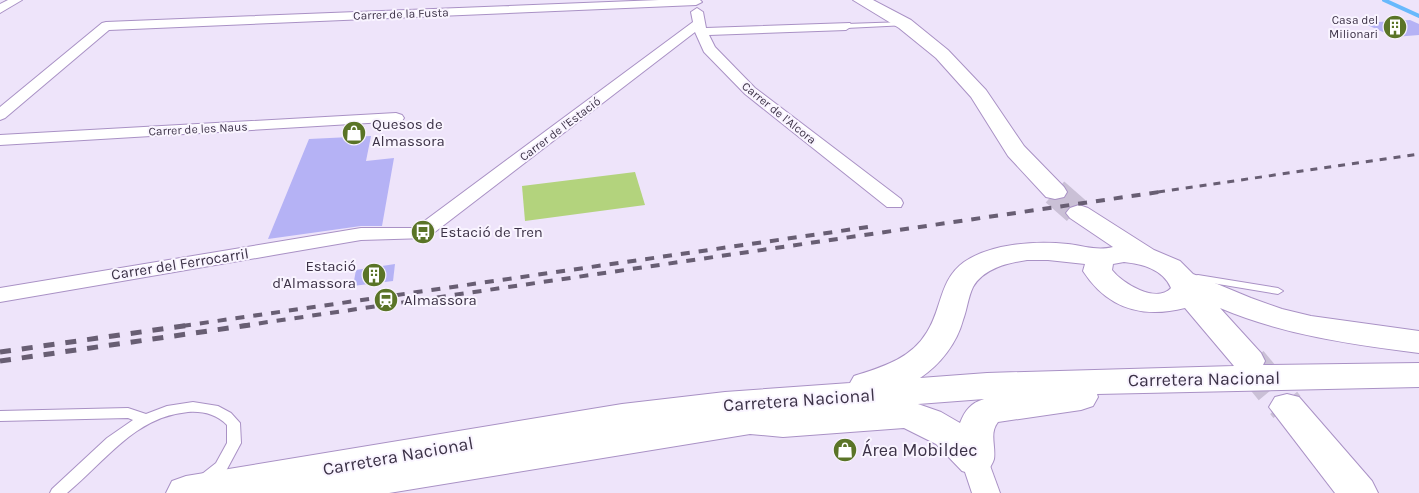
<svg xmlns="http://www.w3.org/2000/svg" width="1419" height="493" viewBox="0 0 1419 493" font-family="Karla,sans-serif">
  <style>
    .green { fill: #b3d37d }
    .lines { fill: none; stroke-linecap: round; stroke-linejoin: round }
    .stream { stroke: #68b9fc; stroke-width: 4 }
    .building { fill: #b5b2f5 }
    .secondary-tunnel-far1 { stroke: #cac0d6; stroke-width: 28; stroke-dasharray: 28 14; stroke-linecap: butt }
    .secondary-tunnel { stroke: #cac0d6; stroke-width: 35; stroke-dasharray: 35 18; stroke-linecap: butt }
    .lane-casing { stroke: #a991c5; stroke-width: 2 }
    .street-casing { stroke: #a991c5; stroke-width: 2 }
    .secondary-casing { stroke: #a991c5; stroke-width: 2 }
    .lane { fill: #fff; fill-rule: evenodd }
    .street { fill: #fff; fill-rule: evenodd }
    .secondary { fill: #fff; fill-rule: evenodd }
    .rail-far2 { stroke: #685e73; stroke-width: 3; stroke-dasharray: 7 7; stroke-linecap: butt }
    .rail-far1 { stroke: #685e73; stroke-width: 4; stroke-dasharray: 9 9; stroke-linecap: butt }
    .rail { stroke: #685e73; stroke-width: 5; stroke-dasharray: 11 11; stroke-linecap: butt }
    .labels { text-anchor: middle; dominant-baseline: central; stroke-width: 4; stroke-linejoin: round; paint-order: stroke }
    .far-street-label { font-size: 12px; fill: #3c3247; stroke: #f9f4ff }
    .far-poi-label { font-size: 12px; fill: #3c3247; stroke: #f9f4ff; text-anchor: end }
    .poi-label { font-size: 15px; fill: #3c3247; stroke: #f9f4ff; text-anchor: start }
    .street-label { font-size: 15px; fill: #3c3247; stroke: #f9f4ff }
    .near-street-label { font-size: 18px; fill: #3c3247; stroke: #f9f4ff }
    .near-poi-label { font-size: 18px; fill: #3c3247; stroke: #f9f4ff; text-anchor: start }
  </style>
  <rect width="100%" height="100%" fill="#eee4fa"/>
  <path class="green" d="M635,172L645,205L525,221L522,186Z"/>
  <g class="lines">
    <path class="stream" d="M1384,0L1419,16"/>
  </g>
  <g class="building">
    <path d="M1410,20L1419,24V35L1394,37L1363,23Z"/>
    <path d="M371,136L366,161L394,158L382,226H361L268,239L309,139Z"/>
    <path d="M395,264L393,281L353,286L356,270Z"/>
  </g>
  <g class="lines">
    <path class="secondary-tunnel-far1" d="M1055,192L1079,213"/>
    <path class="secondary-tunnel" d="M1250,362L1287,407"/>
    <g class="lane-casing">
      <g id="lane">
        <path d="M905,22L908,24L907,25L846,28L843,26L846,24Z"/>
        <path d="M1198,275L1278,288L1283,291L1278,294L1194,280L1193,278L1194,276Z"/>
        <path d="M193,402L218,406L231,413L240,423L241,443L226,471L198,493H181L183,489L216,463L227,443V425C216,414 203,411 188,412C134,417 106,461 67,493H50L52,489L107,438L133,420L128,418L0,421V411L128,408L146,414L167,406Z"/>
      </g>
    </g>
    <g class="street-casing">
      <g id="street">
        <path d="M8,0H22L0,13V4Z"/>
        <path d="M659,0H700L702,2L696,5L109,30L5,118L0,120V107L102,23L106,22Z"/>
        <path d="M697,8L703,12L706,28L850,23L852,26L846,30L709,35L715,47L755,88L901,199L903,203L901,207H887L745,94L704,52L695,32L427,238L361,240L0,302V288L361,228H415L693,22L691,12Z"/>
        <path d="M396,113L402,115L404,118L402,121L0,145V135Z"/>
        <path d="M975,449L985,452L1000,493H972L961,460L965,452Z"/>
      </g>
    </g>
    <g class="secondary-casing">
      <g id="secondary">
        <path d="M853,0H873L911,20L948,50L986,90L1024,146L1064,187L1067,192L1064,197L1055,199L1046,197L1008,156L971,97L936,58L899,28Z"/>
        <path d="M1079,205L1088,208L1154,250L1180,261L1193,274L1251,298L1282,309L1311,316L1419,331V353C1350,344 1284,335 1220,308L1261,353L1265,361L1263,365L1419,363V387L1097,394L1098,397L1093,406L1081,410L998,422C989,433 996,446 994,459C993,463 990,467 988,471L975,475L962,471L936,444L904,428L783,437L750,434L389,493H166L172,481L186,476L622,404L725,392L850,383L854,376C882,367 911,359 927,332C942,309 939,280 964,262C992,243 1035,241 1068,244C1084,246 1097,251 1113,247L1070,218L1066,213L1070,208ZM1027,260H1048L1085,264L1083,271C1107,308 1142,319 1185,308L1234,366L987,373L920,378C940,365 957,343 963,320C967,310 968,297 973,287C984,268 1008,263 1027,260ZM1124,262C1142,264 1163,269 1171,288C1156,304 1122,283 1112,270L1113,264ZM984,399C971,403 965,410 960,423L941,412L918,404Z"/>
        <path d="M1287,394L1299,397L1372,481L1378,493H1335L1269,407L1275,397Z"/>
      </g>
    </g>
    <use href="#lane" class="lane"/>
    <use href="#street" class="street"/>
    <use href="#secondary" class="secondary"/>
    <path class="rail-far2" d="M1158,192L1419,154"/>
    <g class="rail-far1">
      <path d="M182,326L875,226"/>
      <path d="M241,326L1166,191"/>
    </g>
    <g class="rail">
      <path d="M0,352L190,325"/>
      <path d="M0,361L250,325"/>
    </g>
  </g>
  <defs>
    <g id="building-disc" transform="scale(1.25)"><circle r="9.5" fill="#5a7427" stroke="#f9f4ff"/><path d="M-4-6H4V6H1V3H-1V6H-4ZM-2.5-4.3h1.7v1.8h-1.7ZM.8-4.3h1.7v1.8H.8ZM-2.5-1h1.7V.8h-1.7ZM.8-1h1.7V.8H.8Z" fill="#fff"/></g>
    <g id="shop-disc" transform="scale(1.25)"><circle r="9.5" fill="#5a7427" stroke="#f9f4ff"/><path d="M-5-2.5h2.3a2.7 3.5 0 0 1 5.4 0H5L5.5 6h-11ZM-1.5-2.5h3a1.5 2.3 0 0 0-3 0Z" fill="#fff"/></g>
    <g id="bus-disc" transform="scale(1.25)"><circle r="9.5" fill="#5a7427" stroke="#f9f4ff"/><path d="M-5-6H5V4H4V6H2V4H-2V6H-4V4H-5ZM-3.5-4V0h7V-4ZM-3.5 1.2v1.5H-2V1.2ZM2 1.2v1.5H3.5V1.2Z" fill="#fff"/></g>
    <g id="station-disc" transform="scale(1.25)"><circle r="9.5" fill="#5a7427" stroke="#f9f4ff"/><path d="M-3-6H3Q5-6 5-4V2Q5 4 3 4L4.5 6H3L1.5 4h-3L-3 6H-4.5L-3 4Q-5 4-5 2V-4Q-5-6-3-6ZM-3.5-4v3h7v-3ZM-3.5 1v1.5H-2V1ZM2 1v1.5H3.5V1Z" fill="#fff"/></g>
  </defs>
  <g fill-rule="evenodd">
    <use href="#building-disc" x="1395" y="27"/>
    <use href="#shop-disc" x="354" y="133"/>
    <use href="#bus-disc" x="423" y="232"/>
    <use href="#building-disc" x="374" y="275"/>
    <use href="#station-disc" x="386" y="300"/>
    <use href="#shop-disc" x="845" y="450"/>
  </g>
  <g class="labels">
    <g class="far-street-label">
      <text transform="translate(401 14) rotate(-2)">Carrer de la Fusta</text>
      <text transform="translate(779 113) rotate(39)">Carrer de l'Alcora</text>
      <text transform="translate(198 129) rotate(-3)">Carrer de les Naus</text>
      <text transform="translate(560 129) rotate(-37)">Carrer de l'Estació</text>
    </g>
    <g class="far-poi-label">
      <text x="1378" y="20">Casa del<tspan x="1378" dy="14">Milionari</tspan></text>
    </g>
    <g class="poi-label">
      <text x="372" y="124">Quesos de<tspan x="372" dy="17">Almassora</tspan></text>
      <text x="440" y="232">Estació de Tren</text>
      <text x="356" y="266" text-anchor="end">Estació<tspan x="356" dy="17">d'Almassora</tspan></text>
      <text x="404" y="300">Almassora</text>
    </g>
    <g class="street-label">
      <text transform="translate(180 264) rotate(-9)">Carrer del Ferrocarril</text>
    </g>
    <g class="near-street-label">
      <text transform="translate(1204 379) rotate(-1)">Carretera Nacional</text>
      <text transform="translate(799 400) rotate(-4)">Carretera Nacional</text>
      <text transform="translate(398 456) rotate(-10)">Carretera Nacional</text>
    </g>
    <g class="near-poi-label">
      <text x="862" y="450">Área Mobildec</text>
    </g>
  </g>
</svg>
